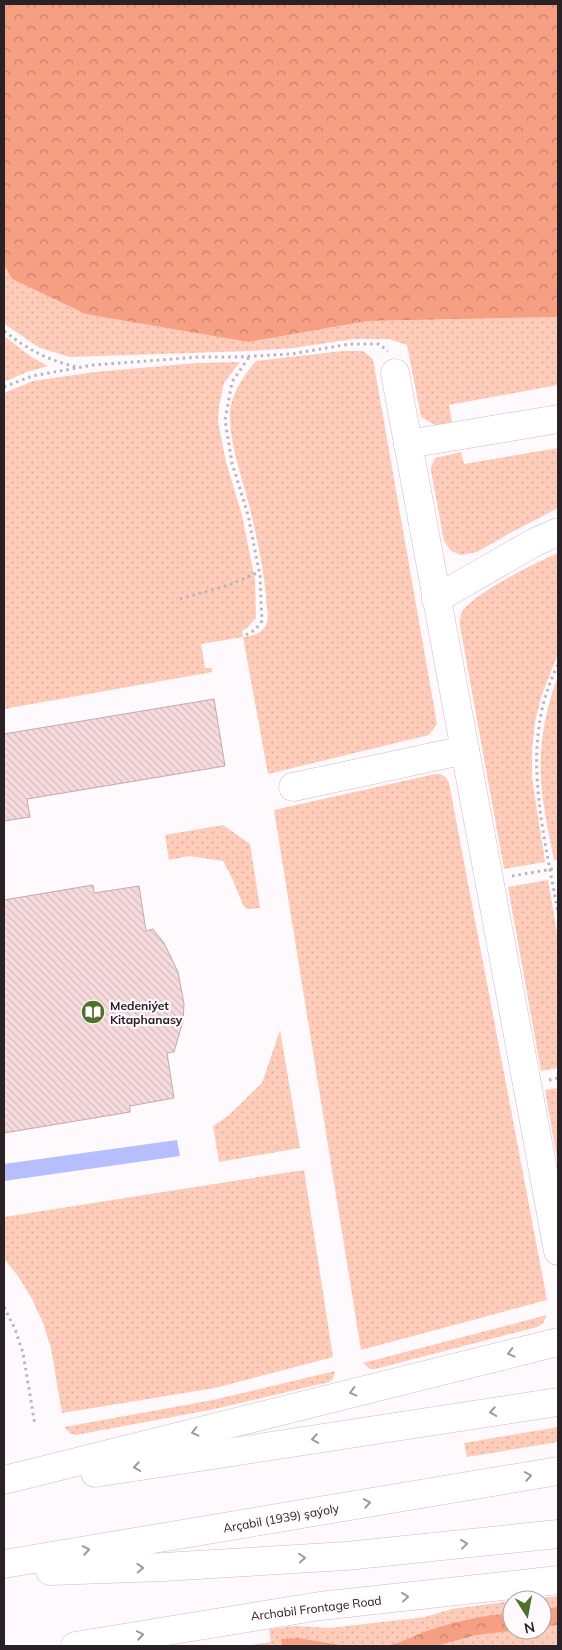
<svg xmlns="http://www.w3.org/2000/svg" width="562" height="1650" viewBox="0 0 562 1650" font-family="Mulish,sans-serif">
  <style>
    .grass { fill: url(#grass-dots) }
    .forest { fill: url(#forest-crowns) }
    .water { fill: #b6befd }
    .building { fill: url(#building-back-hatch); stroke: #c4aaad }
    .lines { fill: none; stroke-linecap: round; stroke-linejoin: round }
    .minor-casing { stroke: #cfb9c7; stroke-width: 29 }
    .major-casing { stroke: #cfb9c7; stroke-width: 29 }
    .path { stroke: #bbb5b9; stroke-width: 3; stroke-dasharray: 2.5 4; stroke-linecap: butt }
    .minor { stroke: #fff; stroke-width: 28 }
    .major { stroke: #fff; stroke-width: 28 }
    .oneway { stroke: #9f9b9d }
    .labels { text-anchor: middle; dominant-baseline: central; stroke-width: 4.5; stroke-linejoin: round; paint-order: stroke }
    .poi-label { font-size: 12px; font-weight: bold; fill: #292126; stroke: #fef9fc; text-anchor: start }
    .street-label { font-size: 12px; fill: #292126; stroke: #fef9fc }
  </style>
  <defs>
    <pattern id="grass-dots" width="8" height="8" patternUnits="userSpaceOnUse" patternTransform="scale(1.25)"><rect width="8" height="8" fill="#ffccba"/><path d="M2 2h.1M6 6h.1" fill="none" stroke="#dbafa0" stroke-width="1.8" stroke-linecap="round"/></pattern>
    <pattern id="forest-crowns" width="20" height="18" patternUnits="userSpaceOnUse" patternTransform="scale(1.25)"><rect width="20" height="18" fill="#f69f82"/><path d="M2 6a3 3 0 1 1 6 0M12 15a3 3 0 1 1 6 0" fill="none" stroke="#c7816a"/></pattern>
    <pattern id="building-back-hatch" width="6" height="6" patternUnits="userSpaceOnUse" patternTransform="scale(1.25)"><rect width="6" height="6" fill="#f6dade"/><path d="M-1 5l2 2M0 0l6 6M5-1l2 2" fill="none" stroke="#d3bbbe"/></pattern>
  </defs>
  <rect width="100%" height="100%" fill="#fef9fc"/>
  <g class="grass">
    <path d="M4,265L12,279L249,342L368,321L558,317V385L449,405L452,422L435,425L421,417L407,345L389,339H353L293,348L249,351L70,357L40,348L4,324Z"/>
    <path d="M4,336L30,356L48,366L27,372L4,382Z"/>
    <path d="M343,351H363L373,359L437,724L429,735L268,774L243,637L201,644L205,668H212V672L4,709V393L33,381L95,372L197,363L240,362L224,383L219,406L218,422L226,462L242,515L255,580L256,618L247,628L242,631L243,637C252,637 265,632 267,622C269,615 266,603 266,595C263,566 257,537 250,509C243,480 231,450 230,419C229,397 242,378 256,361Z"/>
    <path d="M558,448V508L512,532L477,552L461,555L451,551L444,541L431,471V467L435,458L461,452L464,464Z"/>
    <path d="M558,553V654L542,694L535,722L532,750V778L545,862L504,869L460,626C460,620 460,615 463,610C478,591 535,563 558,553Z"/>
    <path d="M558,676V860H554C549,833 542,805 541,777C539,742 546,709 558,676Z"/>
    <path d="M435,774C443,774 446,776 449,783L547,1300L361,1350L274,810Z"/>
    <path d="M223,825L250,844L260,908L249,909L244,907L231,876L223,861L189,856L169,860L165,835Z"/>
    <path d="M548,880L558,938V1068L541,1071L508,887Z"/>
    <path d="M280,1030L300,1148L219,1162L213,1126L228,1116L262,1083Z"/>
    <path d="M558,1088V1165L545,1090Z"/>
    <path d="M304,1170L333,1357L215,1388L62,1413L51,1348L43,1323L32,1299L18,1276L4,1259V1217Z"/>
    <path d="M547,1315L543,1323L537,1327L375,1369H370L363,1363Z"/>
    <path d="M335,1371L333,1379L329,1382L215,1409L76,1435L71,1434L64,1427L213,1400Z"/>
    <path d="M558,1427V1442L467,1457L464,1443Z"/>
    <path d="M558,1596V1646H244L271,1642L269,1629L295,1626L330,1628L425,1617L452,1609L512,1601V1630H542V1600H525Z"/>
  </g>
  <g class="forest">
    <path d="M4,4H558V317L368,321L249,342L86,314L12,279L4,265Z"/>
    <path d="M558,1607V1625L542,1627V1609Z"/>
    <path d="M512,1613V1630H519L476,1635L436,1646H386C404,1642 419,1633 436,1628C461,1620 487,1615 512,1613Z"/>
    <path d="M298,1638L346,1646H282L281,1639Z"/>
  </g>
  <path class="water" d="M177,1140L180,1156L4,1181V1164Z"/>
  <g class="building">
    <path d="M214,699L225,766L27,799L30,817L4,821V734Z"/>
    <path d="M93,885L94,893L139,886L146,931L153,929L164,943L178,972L184,1004L183,1021L174,1052L167,1053L174,1098L130,1106V1112L4,1133V900Z"/>
  </g>
  <g class="lines">
    <g class="minor-casing">
      <g id="minor">
        <path d="M395,373L558,1251"/>
        <path d="M408,444L558,419"/>
        <path d="M436,599L535,542L558,532"/>
        <path d="M293,787L465,750"/>
        <path d="M75,1646L320,1606L558,1580"/>
      </g>
    </g>
    <g class="major-casing">
      <g id="major">
        <path d="M95,1473L558,1402"/>
        <path d="M4,1480L558,1342"/>
        <path d="M4,1564L558,1471"/>
        <path d="M50,1571L163,1567L346,1556L558,1534"/>
      </g>
    </g>
    <g class="path">
      <path d="M4,331C31,351 43,358 76,367"/>
      <path d="M4,387L32,376L93,365L199,357H237L291,354L350,344H379L388,351"/>
      <path d="M180,599L229,585L259,572"/>
      <path d="M246,635L255,630L262,621L260,576L248,515L232,463L225,420L232,382L249,357"/>
      <path d="M558,665C518,743 544,832 558,913"/>
      <path d="M512,876L558,868"/>
      <path d="M549,1080L558,1078"/>
      <path d="M4,1307L15,1329L23,1353L35,1425"/>
    </g>
    <use href="#minor" class="minor"/>
    <use href="#major" class="major"/>
  </g>
  <defs><path id="oneway-chevron" d="M-2-3.5L2.5 0L-2 3.5" fill="none" stroke-width="1.6" stroke-linecap="round" stroke-linejoin="round" transform="scale(1.25)"/></defs>
  <g class="oneway">
    <use href="#oneway-chevron" transform="translate(511 1353) rotate(166)"/>
    <use href="#oneway-chevron" transform="translate(353 1392) rotate(166)"/>
    <use href="#oneway-chevron" transform="translate(493 1412) rotate(171)"/>
    <use href="#oneway-chevron" transform="translate(195 1432) rotate(166)"/>
    <use href="#oneway-chevron" transform="translate(315 1439) rotate(171)"/>
    <use href="#oneway-chevron" transform="translate(137 1467) rotate(171)"/>
    <use href="#oneway-chevron" transform="translate(528 1476) rotate(-10)"/>
    <use href="#oneway-chevron" transform="translate(367 1503) rotate(-10)"/>
    <use href="#oneway-chevron" transform="translate(464 1544) rotate(-6)"/>
    <use href="#oneway-chevron" transform="translate(86 1550) rotate(-10)"/>
    <use href="#oneway-chevron" transform="translate(302 1558) rotate(-4)"/>
    <use href="#oneway-chevron" transform="translate(140 1568) rotate(-2)"/>
    <use href="#oneway-chevron" transform="translate(405 1597) rotate(-6)"/>
    <use href="#oneway-chevron" transform="translate(140 1635) rotate(-10)"/>
  </g>
  <defs>
    <g id="library-disc" transform="scale(1.25)"><circle r="9.5" fill="#507129" stroke="#fef9fc"/><path d="M-6-4Q-3-5.5-.7-3.5V5Q-3 3-6 4ZM6-4Q3-5.5 .7-3.5V5Q3 3 6 4Z" fill="#fff"/></g>
  </defs>
  <g fill-rule="evenodd">
    <use href="#library-disc" x="93" y="1012"/>
  </g>
  <g class="labels">
    <g class="poi-label">
      <text x="110" y="1005">Medeniýet<tspan x="110" dy="14">Kitaphanasy</tspan></text>
    </g>
    <g class="street-label">
      <text transform="translate(281 1518) rotate(-10)">Arçabil (1939) şaýoly</text>
      <text transform="translate(316 1608) rotate(-7)">Archabil Frontage Road</text>
    </g>
  </g>
  <rect width="562" height="1650" fill="none" stroke="#292126" stroke-width="10"/>
  <g transform="translate(527 1615) rotate(169)"><circle r="24" fill="#fef9fc" stroke="#a9a3a6"/>
  <path d="M0-4L9 19L0 12L-9 19Z" fill="#507129"/>
  <text y="-8" font-size="14" font-weight="bold" text-anchor="middle" fill="#292126">N</text>
  </g>
</svg>
